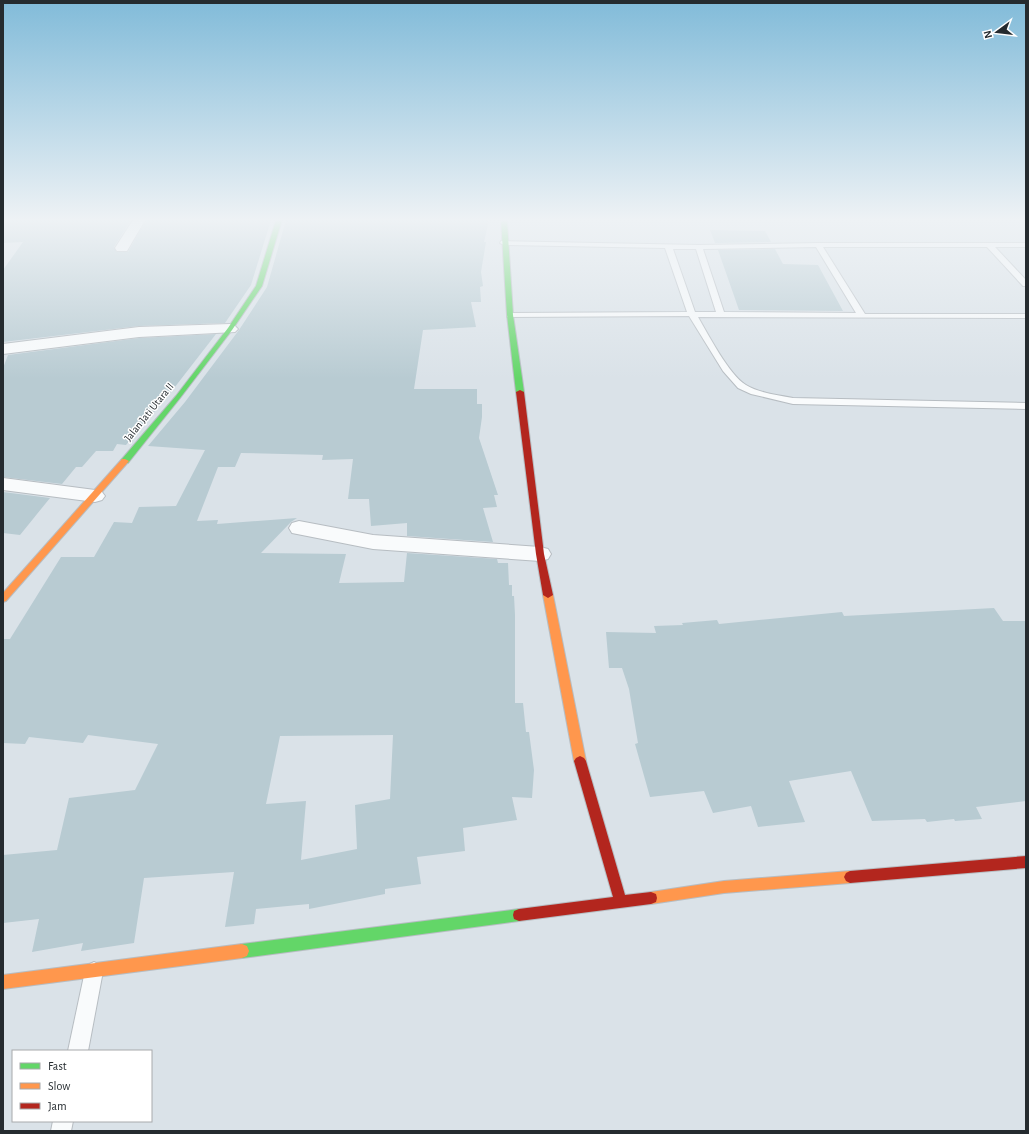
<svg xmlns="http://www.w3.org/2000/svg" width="1029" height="1134" viewBox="0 0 1029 1134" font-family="'Alegreya Sans',sans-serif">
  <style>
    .building { fill: #b8cbd2; fill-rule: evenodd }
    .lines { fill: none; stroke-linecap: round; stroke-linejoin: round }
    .lane-casing { stroke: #b7bdc2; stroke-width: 2 }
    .street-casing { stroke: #b7bdc2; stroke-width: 2 }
    .fast-casing { stroke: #b7bdc2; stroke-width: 2 }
    .slow-casing { stroke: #b7bdc2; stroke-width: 2 }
    .jam-casing { stroke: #b7bdc2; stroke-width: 2 }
    .lane { fill: #f9fbfc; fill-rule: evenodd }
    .street { fill: #f9fbfc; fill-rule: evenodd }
    .fast { fill: #63d668; fill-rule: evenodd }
    .slow { fill: #ff974d; fill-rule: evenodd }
    .jam { fill: #b3261e; fill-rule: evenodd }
    .labels { text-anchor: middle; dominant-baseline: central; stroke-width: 3; stroke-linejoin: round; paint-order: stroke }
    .street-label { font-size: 11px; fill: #252b2f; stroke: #fff }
  </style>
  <rect width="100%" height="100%" fill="#dae2e8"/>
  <g class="building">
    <path d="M3,220H131L114,247L117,252H128L146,220H271L251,285L225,323L139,326L3,342V270L23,242L3,243Z"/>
    <path d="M286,220H489L484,242H486L481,272L483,286L480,287L481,302H471L476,327L423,330L414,389H477V404H482V417L479,438L498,495H494L497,507L483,508L493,542L407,536V523L371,526L369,499H348L353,459L322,460L323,455L241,453L235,467H218L197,521L218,520L217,524L297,518L291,522L261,553L346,554L339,583L404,582L407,553L497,559L498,563H508L509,585H512V596H514L515,615V703H523L526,732H529L534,770L532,798L512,797L517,820L463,828L465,851L417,857L421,884L385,889V894L309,909V904L256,909L254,924L225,927L234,872L144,878L134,943L81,951L83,943L32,952L39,919L3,923V855L57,850L69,798L135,790L158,744L88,735L83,743L29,737L25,744L3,743V639H10L61,557H94L114,522L132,523L139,507L176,506L205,450L148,446L185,402L239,330L267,287ZM393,735L390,799L355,805L357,849L301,860L306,801L266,804L280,736Z"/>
    <path d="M710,230L765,231L771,242L715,243Z"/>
    <path d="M775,249L783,264L818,265L843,311L739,310L718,250Z"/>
    <path d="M216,334L171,392L126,445L117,444L113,451H96L82,467H76L62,484L3,477V368L8,355L139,338Z"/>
    <path d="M3,492L50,498L20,535L3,533Z"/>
    <path d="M994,608L1003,621H1026V801L976,807L982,819L955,821L954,819L927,822L925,819L872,821L851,771L789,781L805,822L758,827L751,806L713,813L704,791L650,797L635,744L638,743L629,689L622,668H609L606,632L656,633L654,626L683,625L682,623L717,620L719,624L842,612L844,616Z"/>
  </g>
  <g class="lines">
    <g class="lane-casing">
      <g id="lane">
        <path d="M501,241L699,245L818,243H1026V247H995L1026,280V286H1023L987,247H823L865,314H1026V318L698,317C708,334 729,375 746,385C759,393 778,395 793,398L1026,403V409L793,404L751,394L738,388L723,371L689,316L507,317V313H510L687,312L665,248L504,245L500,243ZM816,247L856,313L724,312L703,249ZM673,249H696L716,312H695Z"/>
        <path d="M94,962L100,965L103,971L88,1051H68L85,971L88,965Z"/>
        <path d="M53,1121H73L71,1131H51Z"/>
      </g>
    </g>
    <g class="street-casing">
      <g id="street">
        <path d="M133,220H145L127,251H117L115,248Z"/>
        <path d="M230,324L235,326L238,329L235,332L139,337L3,354V344L139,327Z"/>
        <path d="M3,478L95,490L102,492L105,496L102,500L95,502L3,490Z"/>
        <path d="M299,521L373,535L540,547L548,549L551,554L548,559L540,561L373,549L292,533L289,528L292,523Z"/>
      </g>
    </g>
    <g class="fast-casing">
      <g id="fast">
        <path d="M276,220H282L262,286L232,330L180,398L128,463H122L121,461L122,459L176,396L228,328L256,286Z"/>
        <path d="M501,220H507L513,315L524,392L520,394L516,392L507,315Z"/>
        <path d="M519,909L524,911L525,915L524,919L519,921L242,958L237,956L235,951L237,946L242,944Z"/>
      </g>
    </g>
    <g class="slow-casing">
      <g id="slow">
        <path d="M122,459H125L129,461L6,601L3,602V593Z"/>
        <path d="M548,592L553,595L586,761L584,764L580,766L576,764L574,761L543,595Z"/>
        <path d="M850,871L854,873L856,877L854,881L850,883L724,893L651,904L646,902L645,898L646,894L651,892L724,881Z"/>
        <path d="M242,944L247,946L249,951L247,956L242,958L3,989V975Z"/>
      </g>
    </g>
    <g class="jam-casing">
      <g id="jam">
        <path d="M520,390L524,392L544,554L553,595L548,598L543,595L536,554L516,392Z"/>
        <path d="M580,756L584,758L586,761L625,895L651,892L656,894L657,898L656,902L651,904L519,921L514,919L513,915L514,911L519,909L613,897L574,761L576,758Z"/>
        <path d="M1026,856V868L850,883L846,881L844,877L846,873L850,871Z"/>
      </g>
    </g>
    <use href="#lane" class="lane"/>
    <use href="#street" class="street"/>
    <use href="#fast" class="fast"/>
    <use href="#slow" class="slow"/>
    <use href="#jam" class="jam"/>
  </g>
  <linearGradient id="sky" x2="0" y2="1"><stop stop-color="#81bbd9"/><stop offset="0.58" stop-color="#eef2f5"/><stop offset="1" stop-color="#eef2f5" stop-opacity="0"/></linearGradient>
  <rect width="1029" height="379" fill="url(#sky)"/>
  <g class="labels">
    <g class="street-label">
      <text transform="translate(149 412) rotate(-51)">Jalan Jati Utara II</text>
    </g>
  </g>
  <rect width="1029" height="1134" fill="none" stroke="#252b2f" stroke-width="8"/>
  <rect x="12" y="1050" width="140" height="72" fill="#ffffff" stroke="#a8aaac"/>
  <rect x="20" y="1063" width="20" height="6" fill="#63d668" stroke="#a8aaac"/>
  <text x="48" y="1070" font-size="12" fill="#252b2f">Fast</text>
  <rect x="20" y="1083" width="20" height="6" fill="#ff974d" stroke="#a8aaac"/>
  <text x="48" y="1090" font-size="12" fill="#252b2f">Slow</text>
  <rect x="20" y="1103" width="20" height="6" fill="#b3261e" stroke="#a8aaac"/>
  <text x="48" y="1110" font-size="12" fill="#252b2f">Jam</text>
  <g transform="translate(997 32) rotate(255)" stroke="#ffffff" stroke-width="3" paint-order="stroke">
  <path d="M0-3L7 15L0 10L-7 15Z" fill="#252b2f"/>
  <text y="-6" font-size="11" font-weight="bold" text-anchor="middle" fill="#252b2f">N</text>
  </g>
</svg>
